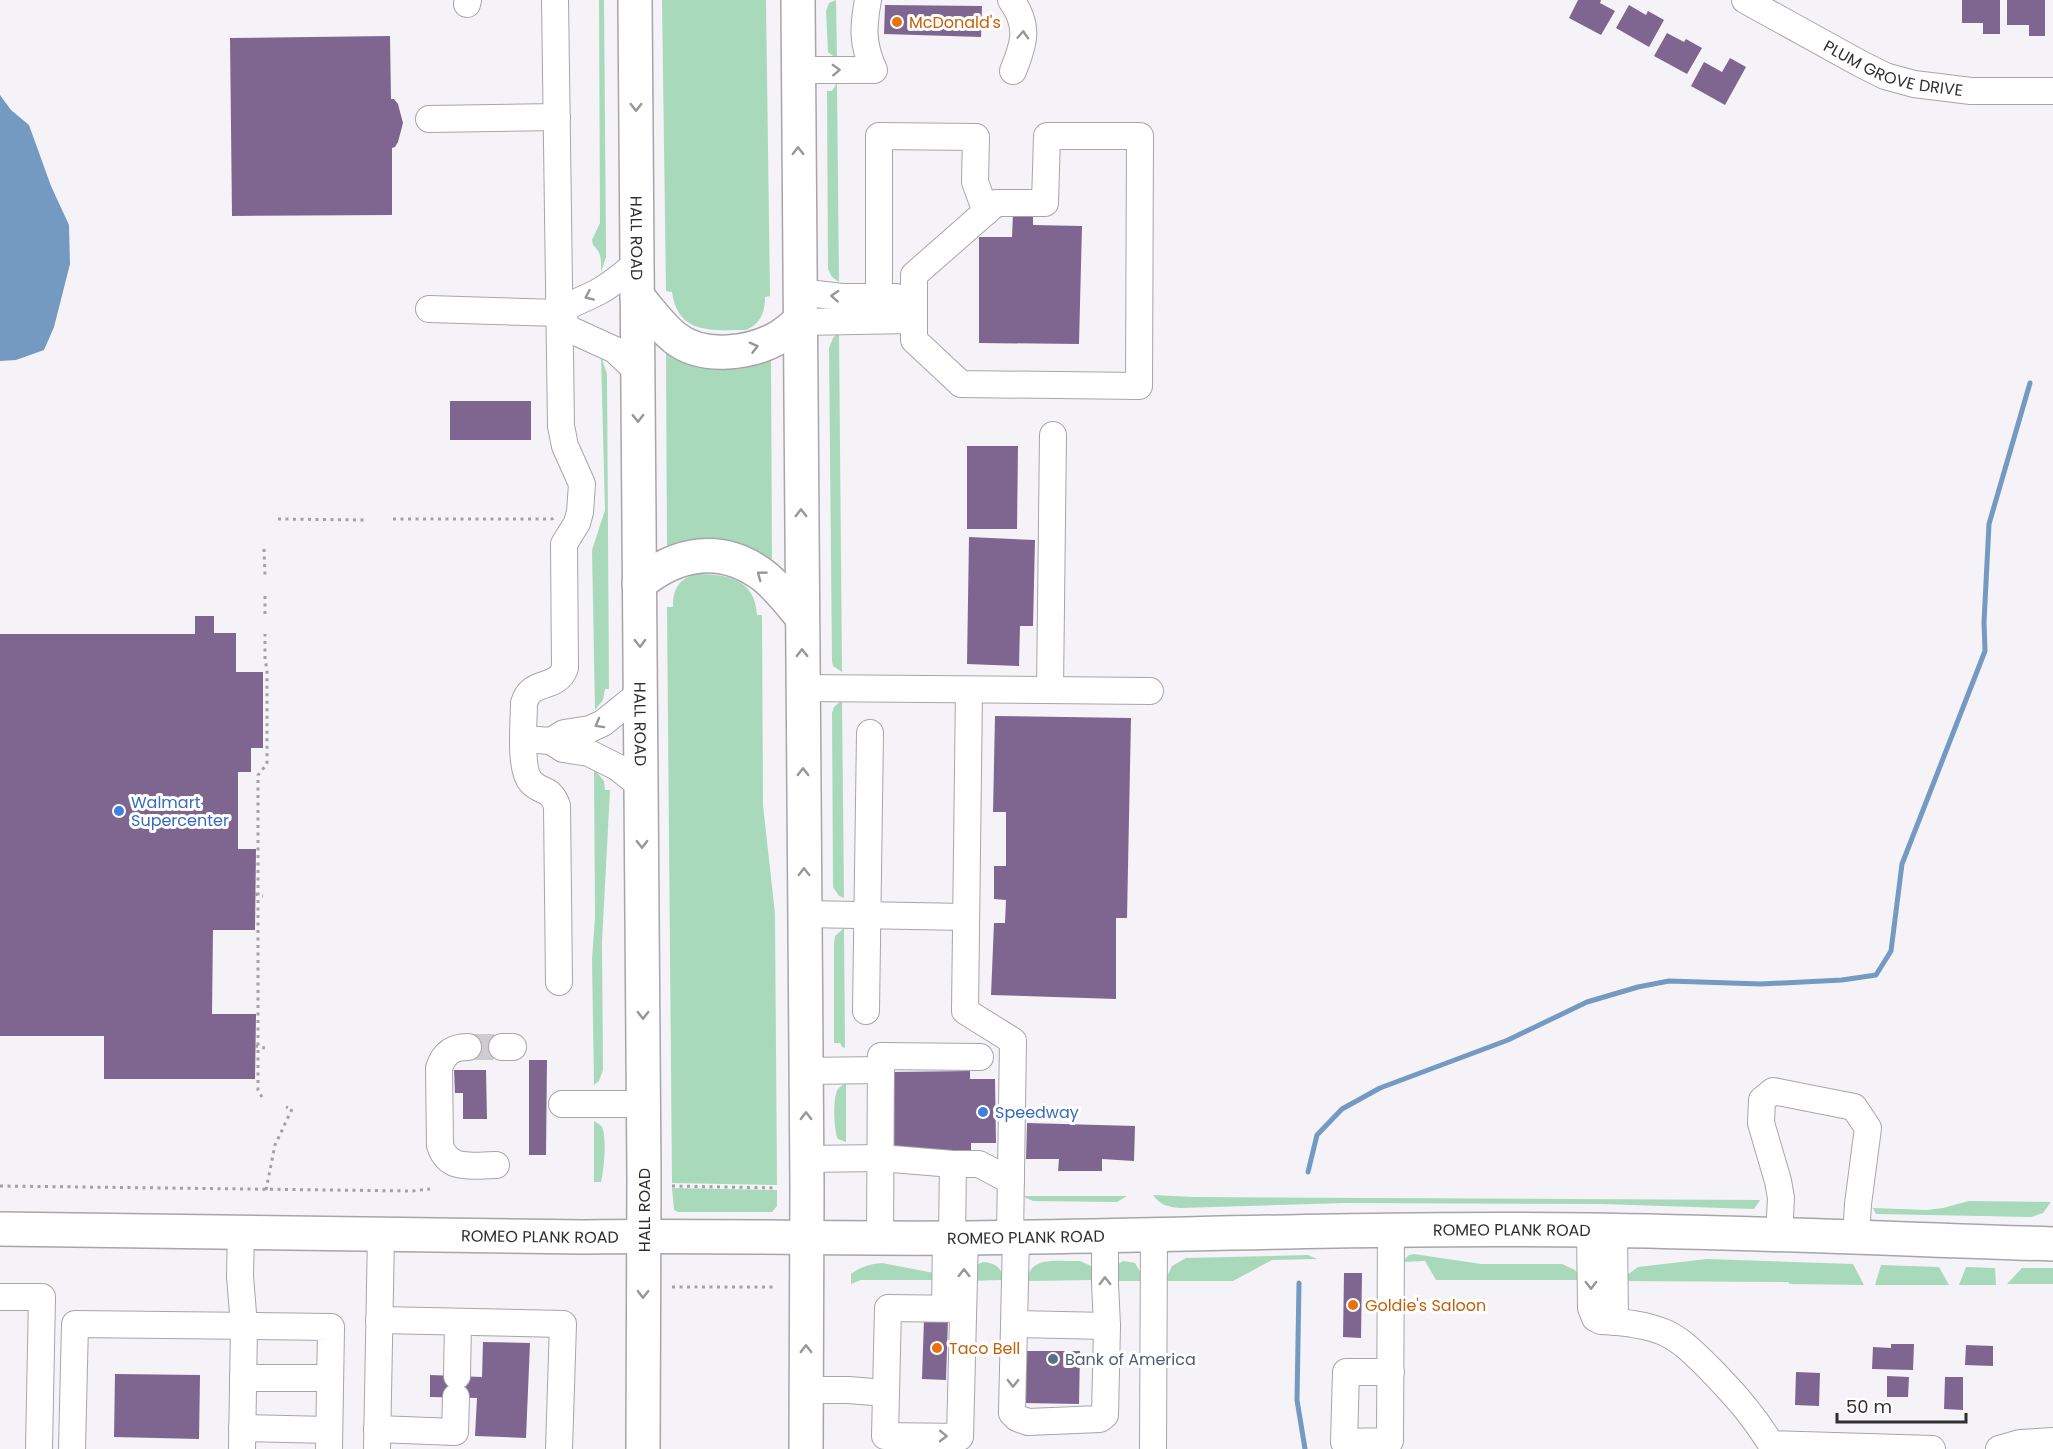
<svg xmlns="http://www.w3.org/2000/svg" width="2053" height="1449" viewBox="0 0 2053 1449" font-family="Poppins,sans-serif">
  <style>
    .green { fill: #a8d9ba }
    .water { fill: #749ac1 }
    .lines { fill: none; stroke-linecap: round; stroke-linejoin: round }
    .stream { stroke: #749ac1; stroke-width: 5 }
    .building { fill: #7f6691 }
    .minor-tunnel { stroke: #cecccf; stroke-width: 26; stroke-dasharray: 26 13; stroke-linecap: butt }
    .minor-casing { stroke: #a7a5a9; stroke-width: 28 }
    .major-casing { stroke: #a7a5a9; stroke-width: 36 }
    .highway-casing { stroke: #a7a5a9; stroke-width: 36 }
    .path { stroke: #a3a1a4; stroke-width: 3; stroke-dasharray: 3 4.5; stroke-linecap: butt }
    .minor { stroke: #fff; stroke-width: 26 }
    .major { stroke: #fff; stroke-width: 33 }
    .highway { stroke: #fff; stroke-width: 33 }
    .oneway { stroke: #989798 }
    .food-dot { fill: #e8710a; stroke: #fff; stroke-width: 2 }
    .shop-dot { fill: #3f7fe0; stroke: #fff; stroke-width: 2 }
    .service-dot { fill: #5c6f8a; stroke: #fff; stroke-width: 2 }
    .labels { text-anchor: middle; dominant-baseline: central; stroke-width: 6; stroke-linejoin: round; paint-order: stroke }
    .food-label { font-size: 16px; fill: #c56008; stroke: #fff; text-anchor: start }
    .street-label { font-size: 16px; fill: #302f30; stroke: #fff }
    .shop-label { font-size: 16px; fill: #366cbe; stroke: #fff; text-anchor: start }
    .service-label { font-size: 16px; fill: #4e5e75; stroke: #fff; text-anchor: start }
  </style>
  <rect width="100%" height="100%" fill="#f5f3f7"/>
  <g class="green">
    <path d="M599,0H604L606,248V257L601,272C601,260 602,253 593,245L592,240L600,223Z"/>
    <path d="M662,0H766L770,296L765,297C765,312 761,324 746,330C712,330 678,335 672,292L666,291Z"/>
    <path d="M836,0L837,59L828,52L826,11L829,3Z"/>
    <path d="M837,83L839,282L832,277L828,269L827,91H832Z"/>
    <path d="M839,331L842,672L833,666L832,661L829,348L833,338Z"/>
    <path d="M666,349L769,358L771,360L772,563L669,550L667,548Z"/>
    <path d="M601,356L607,374L609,689H605L603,700L595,710L592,550L605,510Z"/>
    <path d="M695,574C726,574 755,578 757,615H762L763,805L775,914L777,1185L672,1183L667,607H673C673,589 678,580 695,574Z"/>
    <path d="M842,700L844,898L839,896L833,887L832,713L834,707Z"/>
    <path d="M594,769L604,781L605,790H610L602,942L603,1070L599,1081L594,1085L592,959L595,917Z"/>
    <path d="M844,928L845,1048L842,1047L840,1043H834V943L835,936Z"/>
    <path d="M846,1083V1142L838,1139C834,1131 833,1104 836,1094C837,1088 841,1086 846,1083Z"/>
    <path d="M594,1121C597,1123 600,1124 602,1127C607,1137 604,1171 601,1182H594Z"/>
    <path d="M672,1188L777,1190V1206L772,1212H678L674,1210Z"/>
    <path d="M1153,1195L1193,1197L1760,1200L1754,1209L1602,1204L1346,1203L1180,1208C1168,1207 1160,1205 1153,1195Z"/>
    <path d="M1022,1196H1127L1117,1202L1033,1201Z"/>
    <path d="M1969,1201L2051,1202L2043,1213L2031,1217L1876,1214L1873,1208L1927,1210L1943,1208Z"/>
    <path d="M1414,1254L1481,1264H1562L1575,1270L1582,1280H1436L1425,1261L1402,1262L1409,1255Z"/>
    <path d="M1308,1255L1317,1259L1272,1260L1233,1281H1165L1172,1266L1186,1258Z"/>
    <path d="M1707,1259L1853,1264L1864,1285L1790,1284L1788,1282L1624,1281L1627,1275L1638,1267Z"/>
    <path d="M1080,1261L1091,1266L1095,1280L1027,1281C1030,1254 1060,1262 1080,1261Z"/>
    <path d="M1123,1261L1135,1263L1141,1273L1142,1281H1111L1114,1267Z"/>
    <path d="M983,1262C995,1263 1002,1267 1003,1280L967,1281L976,1265Z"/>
    <path d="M882,1263L934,1273L939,1280H861L851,1284V1274C861,1267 869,1264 882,1263Z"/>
    <path d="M1881,1265L1939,1267L1949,1285H1875Z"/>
    <path d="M1966,1267L1995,1268L1996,1285H1959Z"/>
    <path d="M2022,1268H2053V1284H2007Z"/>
  </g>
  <path class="water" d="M0,95L11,110L29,125L51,186L69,225L70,264L54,327L44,350L16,360L0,361Z"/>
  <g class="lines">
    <g class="stream">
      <path d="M1308,1172L1317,1135L1342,1109L1380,1088L1508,1040L1587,1002L1638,987L1669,981L1761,984L1842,980L1876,975L1891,951L1902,864L1985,651L1984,622L1989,524L2030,383"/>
      <path d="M1299,1283L1297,1400L1305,1449"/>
    </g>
  </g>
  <g class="building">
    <path d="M1578,0H1601L1600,3L1615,11L1601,35L1569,18Z"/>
    <path d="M1962,0H2000V34H1983V23H1962Z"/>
    <path d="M2007,0H2045V36H2029V25H2007Z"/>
    <path d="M885,5L982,6L981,37L884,34Z"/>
    <path d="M1629,5L1646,15L1648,11L1664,20L1649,47L1616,28Z"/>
    <path d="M1667,33L1684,42L1686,39L1702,48L1687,74L1654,56Z"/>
    <path d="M390,36L391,99H394L398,104L403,123L398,142L395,147L392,148V215L232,216L230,38Z"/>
    <path d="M1730,58L1746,67L1725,105L1691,86L1704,62L1722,72Z"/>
    <path d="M1013,213L1033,214V225L1082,226L1079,344L979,343V237H1012Z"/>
    <rect x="450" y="401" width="81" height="39"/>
    <path d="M967,446H1018L1017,529H967Z"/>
    <path d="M969,537L1035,540L1033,626H1020L1019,666L967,664Z"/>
    <path d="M195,616H214V633H236V672H263V748H251V772H238V849H256L255,930H213L212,1014H256L255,1079H104V1036H0V634H195Z"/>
    <path d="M995,716L1131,718L1127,918H1116V999L991,995L994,923H1005L1006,900L994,899V866H1006V812H993Z"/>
    <path d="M502,1041V1056H468L467,1042Z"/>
    <path d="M529,1060H547L546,1155H529Z"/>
    <path d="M454,1070H486L487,1119H463V1093H455Z"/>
    <path d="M970,1071V1079H995L996,1143H971V1151L891,1152L890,1072Z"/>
    <path d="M1027,1123L1135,1126L1134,1161L1102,1159V1171H1058L1059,1159H1026Z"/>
    <path d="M1344,1273H1362L1361,1338L1343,1337Z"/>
    <path d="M924,1319H948L946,1380L922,1379Z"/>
    <path d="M483,1342L530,1343L526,1438L475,1436L477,1398L430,1397V1375L482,1377Z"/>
    <path d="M1891,1344H1914L1913,1370L1872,1369L1873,1347L1891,1348Z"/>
    <path d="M1966,1345L1993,1346V1366L1965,1365Z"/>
    <path d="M1024,1351H1080L1079,1404L1023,1403Z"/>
    <path d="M1796,1372L1820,1373L1819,1406L1795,1405Z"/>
    <path d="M115,1374L200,1375L199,1439L114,1437Z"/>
    <path d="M1887,1376L1909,1377L1908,1397H1887Z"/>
    <path d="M1945,1377H1963V1410L1944,1409Z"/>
  </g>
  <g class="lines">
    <path class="minor-tunnel" d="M468,1047H502"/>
    <g class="minor-casing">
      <g id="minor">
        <path d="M555,0L561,426L565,446L582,484L580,512L577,523L564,544L565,668C557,691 531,678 524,703C524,721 519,769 531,782C541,793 551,787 557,806L559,982"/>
        <path d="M1011,0C1030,26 1024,44 1013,71"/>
        <path id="s1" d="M1745,0L1861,64L1885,76L1914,84L1971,91H2053"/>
        <path d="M467,4L468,0"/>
        <path d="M798,70H874C862,44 863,27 868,0"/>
        <path d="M429,119L557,117"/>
        <path d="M1047,136H1140L1139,386L961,384L914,340V275L996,203H1045Z"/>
        <path d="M637,263C624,274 613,284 598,292C583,300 572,302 559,313L569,329L615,350L637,371"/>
        <path d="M799,292L842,297H896"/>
        <path d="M879,297V136L976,137L975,182L986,212"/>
        <path d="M429,309L559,313"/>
        <path d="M799,322L914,320"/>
        <path d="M803,688L1150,691"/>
        <path d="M969,690L965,1011L1013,1041L1010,1237"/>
        <path d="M1050,690L1053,435"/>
        <path d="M524,739L551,741L563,749L589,753L617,767L641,786"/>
        <path d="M551,741L564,733L590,729L603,723L640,693"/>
        <path d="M804,914L966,917"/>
        <path d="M866,1011L870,733"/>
        <path d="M468,1047C452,1047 444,1053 439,1068L440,1145C448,1172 473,1165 496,1165"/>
        <path d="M502,1047H513"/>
        <path d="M806,1071L880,1070"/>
        <path d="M562,1104H644"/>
        <path d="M806,1159L880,1158L953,1164H979L1011,1181"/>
        <path d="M1590,1230L1591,1308L1595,1318L1601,1321C1623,1322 1645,1324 1666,1333C1684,1342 1698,1357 1712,1371C1737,1397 1752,1414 1771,1444L1932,1449"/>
        <path d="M1614,1231L1615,1322"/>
        <path d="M241,1232L240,1276L244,1326L242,1449"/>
        <path d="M1779,1236L1781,1198L1778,1181L1761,1123L1762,1100L1773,1091L1854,1107L1868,1128L1858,1204L1856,1238"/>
        <path d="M880,1237L881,1056L980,1057"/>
        <path d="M1016,1237L1012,1413L1017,1418L1028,1422L1100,1419L1105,1415L1107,1326L1105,1283V1235"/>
        <path d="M952,1238L953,1164"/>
        <path d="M0,1297H42L39,1449"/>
        <path d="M945,1308L946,1238"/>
        <path d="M963,1309L888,1308L885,1436L960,1437L965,1237"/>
        <path d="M379,1320L563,1324L559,1449"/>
        <path d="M1014,1324L1107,1326"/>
        <path d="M1391,1372H1346L1344,1442L1390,1441L1391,1230"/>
        <path d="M457,1376L458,1323"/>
        <path d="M243,1378H330"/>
        <path d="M806,1390H848L886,1393"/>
        <path d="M242,1428L329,1430"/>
        <path d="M377,1429L455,1432L456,1397"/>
        <path d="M72,1449L75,1324L331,1327L329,1449"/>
        <path d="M377,1449L381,1234"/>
        <path d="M1153,1449L1154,1234"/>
        <path d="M1999,1449L2020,1443L2053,1441"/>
      </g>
    </g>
    <g class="major-casing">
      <g id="major">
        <path id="s2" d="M0,1229L584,1237C707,1235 830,1239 953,1238C1165,1236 1376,1227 1588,1230C1743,1232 1898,1239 2053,1244"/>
      </g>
    </g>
    <g class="highway-casing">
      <g id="highway">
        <path id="s3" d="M635,0L644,1178L643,1449"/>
        <path d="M798,0L807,1187L806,1449"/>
        <path d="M637,296C649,310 660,326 675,338C703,360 752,354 781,336C787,332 793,327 799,322"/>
        <path d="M639,584C677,552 722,544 764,576C778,587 790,603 802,617"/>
      </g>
    </g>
    <g class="path">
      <path d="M278,519L364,520"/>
      <path d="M393,519H552L556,517"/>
      <path d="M264,549L265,576"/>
      <path d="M265,596V616"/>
      <path d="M255,894L263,896"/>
      <path d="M255,1046L265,1048"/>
      <path d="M262,1097L258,1090V775L267,764V670L265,659V634"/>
      <path d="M0,1186L412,1191L430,1189"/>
      <path d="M672,1186L777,1188"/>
      <path d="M266,1190L275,1145L292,1109L286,1107"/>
      <path d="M672,1287H776"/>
    </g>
    <use href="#minor" class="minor"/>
    <use href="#major" class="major"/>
    <use href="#highway" class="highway"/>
  </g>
  <defs><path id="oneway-chevron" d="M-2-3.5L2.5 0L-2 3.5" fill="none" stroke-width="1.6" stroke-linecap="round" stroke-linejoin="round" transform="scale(1.5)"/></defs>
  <g class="oneway">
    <use href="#oneway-chevron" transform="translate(1023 35) rotate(-87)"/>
    <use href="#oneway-chevron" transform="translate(836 70) rotate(-2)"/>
    <use href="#oneway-chevron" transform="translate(636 107) rotate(90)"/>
    <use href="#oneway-chevron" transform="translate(798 151) rotate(-90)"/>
    <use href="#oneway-chevron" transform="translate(589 296) rotate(156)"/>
    <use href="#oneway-chevron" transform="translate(835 296) rotate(-177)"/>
    <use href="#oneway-chevron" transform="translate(754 347) rotate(-15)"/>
    <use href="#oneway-chevron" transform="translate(638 418) rotate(89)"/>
    <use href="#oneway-chevron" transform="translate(801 513) rotate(-90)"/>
    <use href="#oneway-chevron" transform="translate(761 575) rotate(-143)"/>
    <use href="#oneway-chevron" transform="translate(640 643) rotate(89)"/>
    <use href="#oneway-chevron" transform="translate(802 653) rotate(-91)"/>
    <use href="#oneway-chevron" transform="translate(599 724) rotate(151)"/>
    <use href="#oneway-chevron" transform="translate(803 772) rotate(-90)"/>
    <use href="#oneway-chevron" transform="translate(642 844) rotate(90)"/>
    <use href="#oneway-chevron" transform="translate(804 872) rotate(-91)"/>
    <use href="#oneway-chevron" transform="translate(643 1015) rotate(90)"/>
    <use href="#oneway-chevron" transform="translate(806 1116) rotate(-90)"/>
    <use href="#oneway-chevron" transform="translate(964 1273) rotate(-89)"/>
    <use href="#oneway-chevron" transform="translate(1105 1281) rotate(-91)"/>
    <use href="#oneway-chevron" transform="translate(1591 1285) rotate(89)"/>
    <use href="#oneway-chevron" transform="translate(643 1294) rotate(91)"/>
    <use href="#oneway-chevron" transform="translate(806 1349) rotate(-90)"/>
    <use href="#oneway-chevron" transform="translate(1013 1383) rotate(91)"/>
    <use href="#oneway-chevron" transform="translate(943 1436) rotate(1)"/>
  </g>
  <g class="food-dot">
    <circle cx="897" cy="22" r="6"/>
    <circle cx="1353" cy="1305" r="6"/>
    <circle cx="937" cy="1348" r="6"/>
  </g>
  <g class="shop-dot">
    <circle cx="119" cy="811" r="6"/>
    <circle cx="983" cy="1112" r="6"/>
  </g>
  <circle class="service-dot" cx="1053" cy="1359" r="6"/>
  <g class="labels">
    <g class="food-label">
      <text x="909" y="22">McDonald's</text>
      <text x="1365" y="1305">Goldie's Saloon</text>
      <text x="949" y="1348">Taco Bell</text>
    </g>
    <g class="street-label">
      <text stroke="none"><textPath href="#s1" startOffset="165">PLUM GROVE DRIVE</textPath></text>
      <text stroke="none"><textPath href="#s3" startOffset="238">HALL ROAD</textPath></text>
      <text stroke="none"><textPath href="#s3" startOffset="724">HALL ROAD</textPath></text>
      <text transform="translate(644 1210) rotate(-90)">HALL ROAD</text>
      <text stroke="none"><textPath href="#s2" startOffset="1512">ROMEO PLANK ROAD</textPath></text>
      <text stroke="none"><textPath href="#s2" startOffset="540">ROMEO PLANK ROAD</textPath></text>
      <text stroke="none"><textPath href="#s2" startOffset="1026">ROMEO PLANK ROAD</textPath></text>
    </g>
    <g class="shop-label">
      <text x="131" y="802">Walmart<tspan x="131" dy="18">Supercenter</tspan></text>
      <text x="995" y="1112">Speedway</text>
    </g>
    <g class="service-label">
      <text x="1065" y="1359">Bank of America</text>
    </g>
  </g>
  <path d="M1837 1413v9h129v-9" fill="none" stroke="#302f30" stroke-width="3"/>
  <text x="1846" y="1413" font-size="18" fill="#302f30" stroke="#ffffff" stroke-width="4.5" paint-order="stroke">50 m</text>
</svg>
